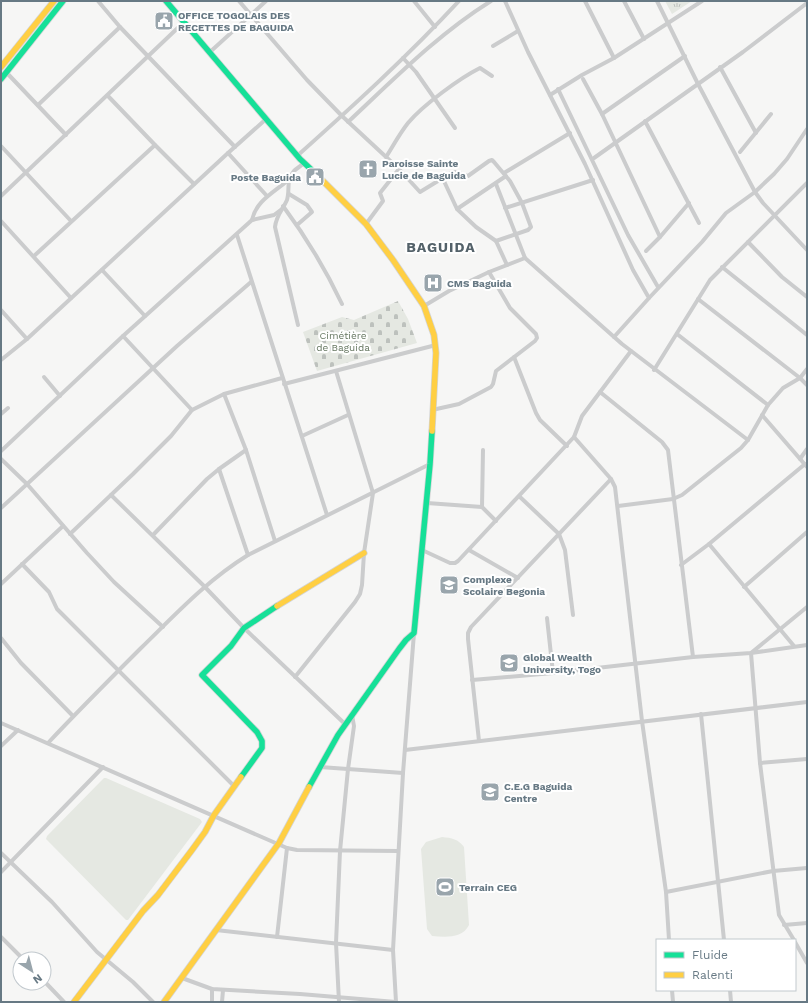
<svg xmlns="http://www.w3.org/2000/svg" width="808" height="1003" viewBox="0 0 808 1003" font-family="'Work Sans',sans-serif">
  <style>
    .grass { fill: #e5e8e2 }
    .cemetery { fill: url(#cemetery-stones) }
    .park { fill: url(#park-tufts) }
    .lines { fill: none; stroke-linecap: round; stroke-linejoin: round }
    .fast-casing { stroke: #d3d4d5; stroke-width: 7 }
    .slow-casing { stroke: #d3d4d5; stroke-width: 7 }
    .street { stroke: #cbcccd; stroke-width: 4 }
    .fast { stroke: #16e098; stroke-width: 5.5 }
    .slow { stroke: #ffcf43; stroke-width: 5.5 }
    .labels { text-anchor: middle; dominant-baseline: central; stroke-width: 4; stroke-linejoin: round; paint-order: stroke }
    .poi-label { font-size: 10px; font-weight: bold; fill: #677984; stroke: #fff; text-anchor: start }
    .park-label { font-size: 10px; fill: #667761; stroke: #fff }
    .district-label { font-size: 14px; font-weight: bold; letter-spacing: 1px; fill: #54626a; stroke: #fff }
  </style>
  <defs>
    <pattern id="cemetery-stones" width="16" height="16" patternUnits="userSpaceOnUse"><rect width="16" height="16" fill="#e5e8e2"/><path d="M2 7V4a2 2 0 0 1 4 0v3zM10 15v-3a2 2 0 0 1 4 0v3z" fill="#bdc1bd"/></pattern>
    <pattern id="park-tufts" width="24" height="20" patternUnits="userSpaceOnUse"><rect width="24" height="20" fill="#e5e8e2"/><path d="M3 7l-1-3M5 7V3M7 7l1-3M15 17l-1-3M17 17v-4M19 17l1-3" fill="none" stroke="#bdc1bd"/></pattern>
  </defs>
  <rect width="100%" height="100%" fill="#f6f6f5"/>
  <g class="grass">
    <path d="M104,778H106L200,819L202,822L128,920H126L46,839L47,836Z"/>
    <path d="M442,837C452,838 458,839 464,847L469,925C462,939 445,937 432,936L427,929L421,849L426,842Z"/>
  </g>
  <path class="cemetery" d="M398,301L408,319L417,343L317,371L303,332L342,317L354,320Z"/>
  <path class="park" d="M665,1H692L672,14Z"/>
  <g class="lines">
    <g class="fast-casing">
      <g id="fast">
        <path d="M166,1L300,159L315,173"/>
        <path d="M1,79L63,1"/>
        <path d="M241,777L262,748V741L257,732L202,675L231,646L244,628L277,606"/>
        <path d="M309,787L338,735L399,649L406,640L414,633L430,464L432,431"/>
      </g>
    </g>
    <g class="slow-casing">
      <g id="slow">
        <path d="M1,67L54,1"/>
        <path d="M315,173L366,224L393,260L424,306L434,335L436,353L432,431"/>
        <path d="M277,606L364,553"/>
        <path d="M74,1002L143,911L158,895L192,850L205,832L214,815L241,777"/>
        <path d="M164,1002L279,843L309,787"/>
      </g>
    </g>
    <g class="street">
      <path d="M98,1L120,27L235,147"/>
      <path d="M239,1L307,80L342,116L399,169L420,192L451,173L455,172L468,176L489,161L492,160L494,162L510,181L522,203L531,227L528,230L496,241"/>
      <path d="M414,1L435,27"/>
      <path d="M505,1L528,52L585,164L633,270L649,298L614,337"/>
      <path d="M585,1L614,58"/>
      <path d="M624,1L644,39"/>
      <path d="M657,1L698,84L755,192L763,203L807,250"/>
      <path d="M493,46L518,31"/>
      <path d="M210,52L266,1"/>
      <path d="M403,58L416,72L455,128"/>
      <path d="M720,67L756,133"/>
      <path d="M6,72L66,135"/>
      <path d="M583,79L602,114L660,237L646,251"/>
      <path d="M558,89L628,235L658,287"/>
      <path d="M550,95L582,75L614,58L702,1"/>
      <path d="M108,96L155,145L194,184"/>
      <path d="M38,105L120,27"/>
      <path d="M602,114L685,56"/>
      <path d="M645,121L699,223"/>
      <path d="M348,122C393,80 438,34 491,1"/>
      <path d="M1,146L71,221"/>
      <path d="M740,152L771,114"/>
      <path d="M228,153L267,196"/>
      <path d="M297,156C353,106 408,56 459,1"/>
      <path d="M386,157C393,146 400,133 408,123C423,105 460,78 480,68L492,76"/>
      <path d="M594,158L743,52L807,3"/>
      <path d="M504,173L570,133"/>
      <path d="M443,179L457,209L476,227L496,241L507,265"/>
      <path d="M289,180C288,187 289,193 287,200C283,209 276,216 275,227L298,325"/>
      <path d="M496,184L525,258L622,344L748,440"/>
      <path d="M289,194L307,205L312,212L297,225"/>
      <path d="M1,196L184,22"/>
      <path d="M283,206C306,237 326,270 342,304"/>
      <path d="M505,208L593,180"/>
      <path d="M457,209L506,176"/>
      <path d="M252,220C256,201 273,193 287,181C290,179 291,175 294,171C297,168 301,166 304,163"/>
      <path d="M1,221L71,298"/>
      <path d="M366,224L383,201L380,193L399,169"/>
      <path d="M237,235L327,515"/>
      <path d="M660,237L689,203"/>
      <path d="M748,242L782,277L807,297"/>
      <path d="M34,256L155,145"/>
      <path d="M722,267L807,335"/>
      <path d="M102,270L145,316"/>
      <path d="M649,298L702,242L726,213L755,192L774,174L787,159L807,129"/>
      <path d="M698,299L800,378L807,385"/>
      <path d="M424,306L449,291L489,272L525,258"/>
      <path d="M1,310L27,339"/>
      <path d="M677,334L768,405"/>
      <path d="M123,336L192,410"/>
      <path d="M514,357L536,413L540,420L567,446"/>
      <path d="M1,360L27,339L228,153L265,120"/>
      <path d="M654,370L710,280L807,183"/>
      <path d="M44,377L60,396"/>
      <path d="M284,384L436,345"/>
      <path d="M600,392L662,442L668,450L693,657"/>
      <path d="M224,394L246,450L275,541"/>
      <path d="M432,410L459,404L491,387L493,384L496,371L535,341L537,338L536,334L510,308L489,272"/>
      <path d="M1,414L8,408"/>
      <path d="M762,415L807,467"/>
      <path d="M302,436L348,415"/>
      <path d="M574,437L611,479L615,487L642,721L666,892L669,940"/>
      <path d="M483,450L482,507L496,521"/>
      <path d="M1,451L123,336L252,220L274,215L282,209"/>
      <path d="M1,459L27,484L87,553L114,582L163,627"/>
      <path d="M800,459L807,449"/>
      <path d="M219,469L248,555"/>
      <path d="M111,495L204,586L244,628L345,724"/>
      <path d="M520,497L559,534L565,550L573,615"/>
      <path d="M427,503L482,507"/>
      <path d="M618,506L673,499L682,495L741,448L748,440L768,405L783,388L800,378L807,369"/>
      <path d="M1,508L177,346L251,282"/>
      <path d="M70,534L133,474L171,436L192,410L224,394L282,378"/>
      <path d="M153,535L207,479L219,469L246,450"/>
      <path d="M709,544L794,646"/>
      <path d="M422,550L450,563H455L458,561L574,437L582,416L588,408L631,351"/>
      <path d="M469,550L518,578"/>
      <path d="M22,564L49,592L57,609L234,786"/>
      <path d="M681,565L709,544L805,464"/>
      <path d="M1,584L63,526"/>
      <path d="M744,587L807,532"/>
      <path d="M547,618L553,673"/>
      <path d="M1,638L21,663L73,716"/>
      <path d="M295,677L355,602L360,594L362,585L364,553L373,493L336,371"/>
      <path d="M472,680L553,673L693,657L751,653L807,645"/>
      <path d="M701,714L724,940"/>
      <path d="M1,723L287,848L297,850L398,851"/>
      <path d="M479,741L468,639V633L471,627L611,479"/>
      <path d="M48,743C78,711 109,680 140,649C175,615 206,581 248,555L430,464"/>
      <path d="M1,746L18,730"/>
      <path d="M405,750L807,702"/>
      <path d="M760,763L807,759"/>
      <path d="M320,767L403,773"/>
      <path d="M1,853L52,902L97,952L133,982L153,1002"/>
      <path d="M1,872L103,767"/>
      <path d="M666,892L773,871L807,868"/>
      <path d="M784,925L807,923"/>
      <path d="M216,930L393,950"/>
      <path d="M1,937L23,959"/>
      <path d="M277,937L287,848"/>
      <path d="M794,940L779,915L760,763L751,653L807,607"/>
      <path d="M795,942L807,963"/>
      <path d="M182,978L212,989L300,994L396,1002"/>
      <path d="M44,981L64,1002"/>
      <path d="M672,990L673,1002"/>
      <path d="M730,990L731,1002"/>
      <path d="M212,1002V989"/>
      <path d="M222,1002L223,990"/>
      <path d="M339,1002L336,943L340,851L348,769L354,726L352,715"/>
      <path d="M396,1002L393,950L403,773L414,633"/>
    </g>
    <use href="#fast" class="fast"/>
    <use href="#slow" class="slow"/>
  </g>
  <defs>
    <g id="civic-square" transform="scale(1)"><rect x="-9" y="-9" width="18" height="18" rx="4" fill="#99a5ac" stroke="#fff"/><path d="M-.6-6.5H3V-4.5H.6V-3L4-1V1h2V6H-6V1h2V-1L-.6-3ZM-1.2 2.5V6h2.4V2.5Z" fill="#fff"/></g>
    <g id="church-square" transform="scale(1)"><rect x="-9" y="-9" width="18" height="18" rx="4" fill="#99a5ac" stroke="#fff"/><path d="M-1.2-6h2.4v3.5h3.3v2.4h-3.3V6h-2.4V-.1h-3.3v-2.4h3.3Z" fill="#fff"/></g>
    <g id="hospital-square" transform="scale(1)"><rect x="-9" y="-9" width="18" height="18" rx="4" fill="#99a5ac" stroke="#fff"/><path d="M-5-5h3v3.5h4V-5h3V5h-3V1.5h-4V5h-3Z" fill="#fff"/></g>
    <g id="school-square" transform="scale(1)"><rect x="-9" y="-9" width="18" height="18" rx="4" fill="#99a5ac" stroke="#fff"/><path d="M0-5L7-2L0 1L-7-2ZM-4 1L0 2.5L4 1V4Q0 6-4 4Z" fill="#fff"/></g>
    <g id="university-square" transform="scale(1)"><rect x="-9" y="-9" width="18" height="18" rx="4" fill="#99a5ac" stroke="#fff"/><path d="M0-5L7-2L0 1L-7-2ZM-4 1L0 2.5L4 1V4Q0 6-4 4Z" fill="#fff"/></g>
    <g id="stadium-square" transform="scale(1)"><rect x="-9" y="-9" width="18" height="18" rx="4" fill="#99a5ac" stroke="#fff"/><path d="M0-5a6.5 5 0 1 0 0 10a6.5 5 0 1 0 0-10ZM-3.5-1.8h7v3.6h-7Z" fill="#fff"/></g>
  </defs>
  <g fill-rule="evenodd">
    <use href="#civic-square" x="164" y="21"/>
    <use href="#church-square" x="368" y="169"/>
    <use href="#civic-square" x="315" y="177"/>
    <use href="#hospital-square" x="433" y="283"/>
    <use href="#school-square" x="449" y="585"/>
    <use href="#university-square" x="509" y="663"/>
    <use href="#school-square" x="490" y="792"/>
    <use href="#stadium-square" x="445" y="887"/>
  </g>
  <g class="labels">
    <g class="poi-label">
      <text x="178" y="15">OFFICE TOGOLAIS DES<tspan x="178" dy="12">RECETTES DE BAGUIDA</tspan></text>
      <text x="382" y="163">Paroisse Sainte<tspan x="382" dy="12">Lucie de Baguida</tspan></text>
      <text x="301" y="177" text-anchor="end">Poste Baguida</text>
      <text x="447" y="283">CMS Baguida</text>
      <text x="463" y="579">Complexe<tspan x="463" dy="12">Scolaire Begonia</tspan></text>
      <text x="523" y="657">Global Wealth<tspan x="523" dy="12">University, Togo</tspan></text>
      <text x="504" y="786">C.E.G Baguida<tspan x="504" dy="12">Centre</tspan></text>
      <text x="459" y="887">Terrain CEG</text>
    </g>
    <g class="park-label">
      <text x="343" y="335">Cimétière<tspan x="343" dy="12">de Baguida</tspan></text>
    </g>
    <g class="district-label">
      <text x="441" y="247">BAGUIDA</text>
    </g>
  </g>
  <rect width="808" height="1003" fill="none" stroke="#677984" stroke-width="4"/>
  <rect x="656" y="939" width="140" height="52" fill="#ffffff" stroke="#c2c9ce"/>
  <rect x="664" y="952" width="20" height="6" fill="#16e098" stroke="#c2c9ce"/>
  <text x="692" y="959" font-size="12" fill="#677984">Fluide</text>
  <rect x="664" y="972" width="20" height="6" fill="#ffcf43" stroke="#c2c9ce"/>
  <text x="692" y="979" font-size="12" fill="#677984">Ralenti</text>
  <g transform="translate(32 971) rotate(144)"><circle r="19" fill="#ffffff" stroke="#c2c9ce"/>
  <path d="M0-3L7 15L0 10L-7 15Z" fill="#99a5ac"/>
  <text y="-6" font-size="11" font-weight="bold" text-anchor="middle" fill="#677984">N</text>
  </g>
</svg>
